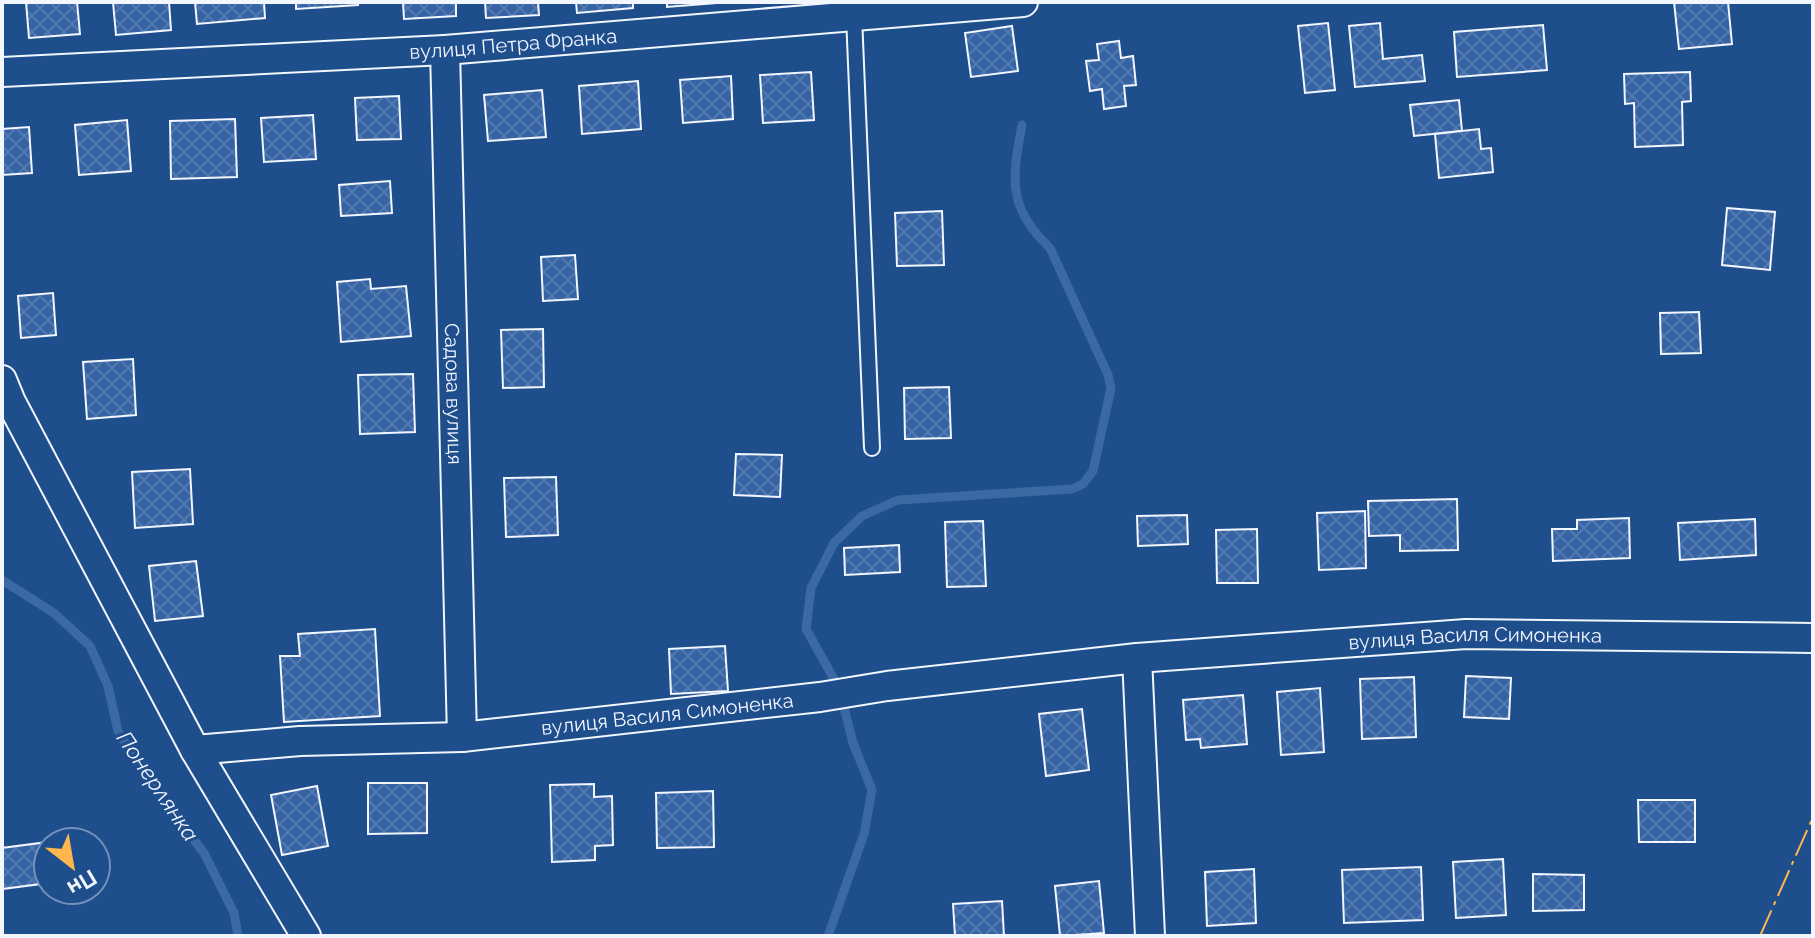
<svg xmlns="http://www.w3.org/2000/svg" width="1815" height="938" viewBox="0 0 1815 938" font-family="Raleway,sans-serif">
  <style>
    .lines { fill: none; stroke-linecap: round; stroke-linejoin: round }
    .stream { stroke: #3b69a3; stroke-width: 9 }
    .building { fill: url(#building-cross-hatch); stroke: #f2f6ff; stroke-width: 2 }
    .lane-casing { stroke: #f2f6ff; stroke-width: 18 }
    .street-casing { stroke: #f2f6ff; stroke-width: 32 }
    .lane { stroke: #1f4e8c; stroke-width: 14 }
    .street { stroke: #1f4e8c; stroke-width: 28 }
    .power { stroke: #ffb74d; stroke-width: 2; stroke-dasharray: 28 6 4 6; stroke-linecap: butt }
    .labels { text-anchor: middle; dominant-baseline: central; stroke-width: 6; stroke-linejoin: round; paint-order: stroke }
    .street-label { font-size: 20px; fill: #f2f6ff; stroke: #1f4e8c }
    .water-label { font-size: 22px; font-style: italic; fill: #f2f6ff; stroke: #1f4e8c }
  </style>
  <defs>
    <pattern id="building-cross-hatch" width="8" height="8" patternUnits="userSpaceOnUse" patternTransform="scale(2)"><rect width="8" height="8" fill="#3563a3"/><path d="M0 0l8 8M0 8l8-8" fill="none" stroke="#537ab1"/></pattern>
  </defs>
  <rect width="100%" height="100%" fill="#1f4e8c"/>
  <g class="lines">
    <g class="stream">
      <path d="M2,580L54,613L90,646L108,686L118,731L145,775L204,853L234,913L238,936"/>
      <path d="M828,936L864,834L872,790L853,743L839,688L806,629L811,588L834,543L862,516L898,500L1072,489L1083,484L1093,471L1111,388L1108,375L1050,248C1007,208 1012,179 1022,125"/>
    </g>
  </g>
  <g class="building">
    <path d="M26,2H77L80,34L29,38Z"/>
    <path d="M113,2H169L171,30L116,35Z"/>
    <path d="M195,2H264L265,18L197,24Z"/>
    <path d="M296,2H358V5L296,9Z"/>
    <path d="M403,2H456V16L404,19Z"/>
    <path d="M485,2H538L539,15L486,18Z"/>
    <path d="M576,2H633V8L577,13Z"/>
    <path d="M667,2H716V3L667,7Z"/>
    <path d="M1674,2H1728L1732,44L1679,49Z"/>
    <path d="M1328,23L1335,90L1305,93L1298,26Z"/>
    <path d="M1380,23L1383,59L1422,55L1425,81L1355,87L1349,26Z"/>
    <path d="M1543,25L1547,70L1457,77L1454,32Z"/>
    <path d="M1012,26L1018,71L971,77L965,33Z"/>
    <path d="M1119,41L1121,58L1133,56L1136,85L1124,86L1126,106L1104,109L1102,89L1090,91L1086,61L1099,60L1097,44Z"/>
    <path d="M811,72L814,120L763,123L760,75Z"/>
    <path d="M1690,72L1691,101L1682,102L1683,145L1635,147L1634,103L1625,104L1624,74Z"/>
    <path d="M731,76L733,119L683,123L680,80Z"/>
    <path d="M638,81L641,129L582,134L579,86Z"/>
    <path d="M542,90L546,137L488,141L484,95Z"/>
    <path d="M399,96L401,139L357,140L355,98Z"/>
    <path d="M1459,100L1462,131L1414,136L1410,105Z"/>
    <path d="M313,115L316,159L264,162L261,118Z"/>
    <path d="M235,119L237,177L171,179L170,121Z"/>
    <path d="M127,120L131,171L79,175L75,125Z"/>
    <path d="M29,127L32,173L2,175V129Z"/>
    <path d="M1479,129L1481,149L1491,148L1493,172L1439,178L1435,134Z"/>
    <path d="M390,181L392,213L341,216L339,185Z"/>
    <path d="M1727,208L1775,212L1770,270L1722,265Z"/>
    <path d="M942,211L944,265L897,266L895,213Z"/>
    <path d="M575,255L578,299L543,301L541,257Z"/>
    <path d="M370,279L371,289L406,286L411,336L341,342L337,282Z"/>
    <path d="M53,293L56,335L21,338L18,296Z"/>
    <path d="M1699,312L1701,353L1661,354L1660,313Z"/>
    <path d="M543,329L544,387L503,388L501,330Z"/>
    <path d="M133,359L136,415L87,419L83,362Z"/>
    <path d="M413,374L415,432L360,434L358,375Z"/>
    <path d="M949,387L951,438L905,439L904,388Z"/>
    <path d="M736,454L782,455L780,497L734,495Z"/>
    <path d="M190,469L193,524L135,528L132,472Z"/>
    <path d="M556,477L558,535L506,537L504,478Z"/>
    <path d="M1457,499L1458,550L1400,551V535L1369,536L1368,501Z"/>
    <path d="M1365,511L1366,568L1319,570L1317,513Z"/>
    <path d="M1187,515L1188,544L1138,546L1137,516Z"/>
    <path d="M1629,518L1630,558L1553,561L1552,529H1577V520Z"/>
    <path d="M1755,519L1756,555L1680,560L1678,523Z"/>
    <path d="M983,521L986,586L947,587L945,522Z"/>
    <path d="M1257,529L1258,583H1217L1216,530Z"/>
    <path d="M899,545L900,572L845,575L844,548Z"/>
    <path d="M196,561L203,616L155,621L149,566Z"/>
    <path d="M375,629L380,716L284,722L280,656H300L298,634Z"/>
    <path d="M725,646L728,691L671,694L669,649Z"/>
    <path d="M1466,676L1511,678L1509,719L1464,717Z"/>
    <path d="M1414,677L1416,737L1362,739L1360,679Z"/>
    <path d="M1320,688L1324,752L1281,755L1277,692Z"/>
    <path d="M1243,695L1247,744L1201,748L1200,739L1186,740L1183,700Z"/>
    <path d="M1082,709L1089,770L1046,776L1039,714Z"/>
    <path d="M368,783H427V833L368,834Z"/>
    <path d="M594,784V797L612,796L613,845L595,846V860L552,862L550,785Z"/>
    <path d="M317,786L328,846L282,855L271,795Z"/>
    <path d="M713,791L714,847L657,848L656,793Z"/>
    <path d="M1638,800H1695V842H1639Z"/>
    <path d="M48,842V883L2,889V848Z"/>
    <path d="M1503,859L1506,915L1456,918L1453,862Z"/>
    <path d="M1421,867L1423,920L1344,923L1342,870Z"/>
    <path d="M1254,869L1256,923L1207,926L1205,872Z"/>
    <path d="M1533,874L1584,875V910L1533,911Z"/>
    <path d="M1099,881L1104,933L1060,936L1055,886Z"/>
    <path d="M1002,901L1004,936H955L953,904Z"/>
  </g>
  <g class="lines">
    <g class="lane-casing">
      <path id="lane" d="M854,16L872,448"/>
    </g>
    <g class="street-casing">
      <g id="street">
        <path id="s1" d="M445,50L462,737"/>
        <path id="s2" d="M2,72L445,50L1023,2"/>
        <path d="M2,380L11,402L195,750L306,936"/>
        <path d="M1137,658L1150,936"/>
        <path id="s3" d="M195,750L300,741L462,737L820,697L887,686L1137,658L1466,634L1813,638"/>
      </g>
    </g>
    <use href="#lane" class="lane"/>
    <use href="#street" class="street"/>
    <path class="power" d="M1760,936L1813,817"/>
  </g>
  <g class="labels">
    <g class="street-label">
      <text stroke="none"><textPath href="#s2" startOffset="512">вулиця Петра Франка</textPath></text>
      <text stroke="none"><textPath href="#s1" startOffset="344">Садова вулиця</textPath></text>
      <text stroke="none"><textPath href="#s3" startOffset="1286">вулиця Василя Симоненка</textPath></text>
      <text stroke="none"><textPath href="#s3" startOffset="474">вулиця Василя Симоненка</textPath></text>
    </g>
    <g class="water-label">
      <text transform="translate(158 786) rotate(56)">Понерлянка</text>
    </g>
  </g>
  <rect width="1815" height="938" fill="none" stroke="#f2f6ff" stroke-width="8"/>
  <g transform="translate(72 866) rotate(149)"><circle r="38" fill="#1f4e8c" stroke="#7391ba" stroke-width="2"/>
  <path d="M0-6L14 30L0 20L-14 30Z" fill="#ffb74d"/>
  <text y="-12" font-size="22" font-weight="bold" text-anchor="middle" fill="#f2f6ff">Пн</text>
  </g>
</svg>
